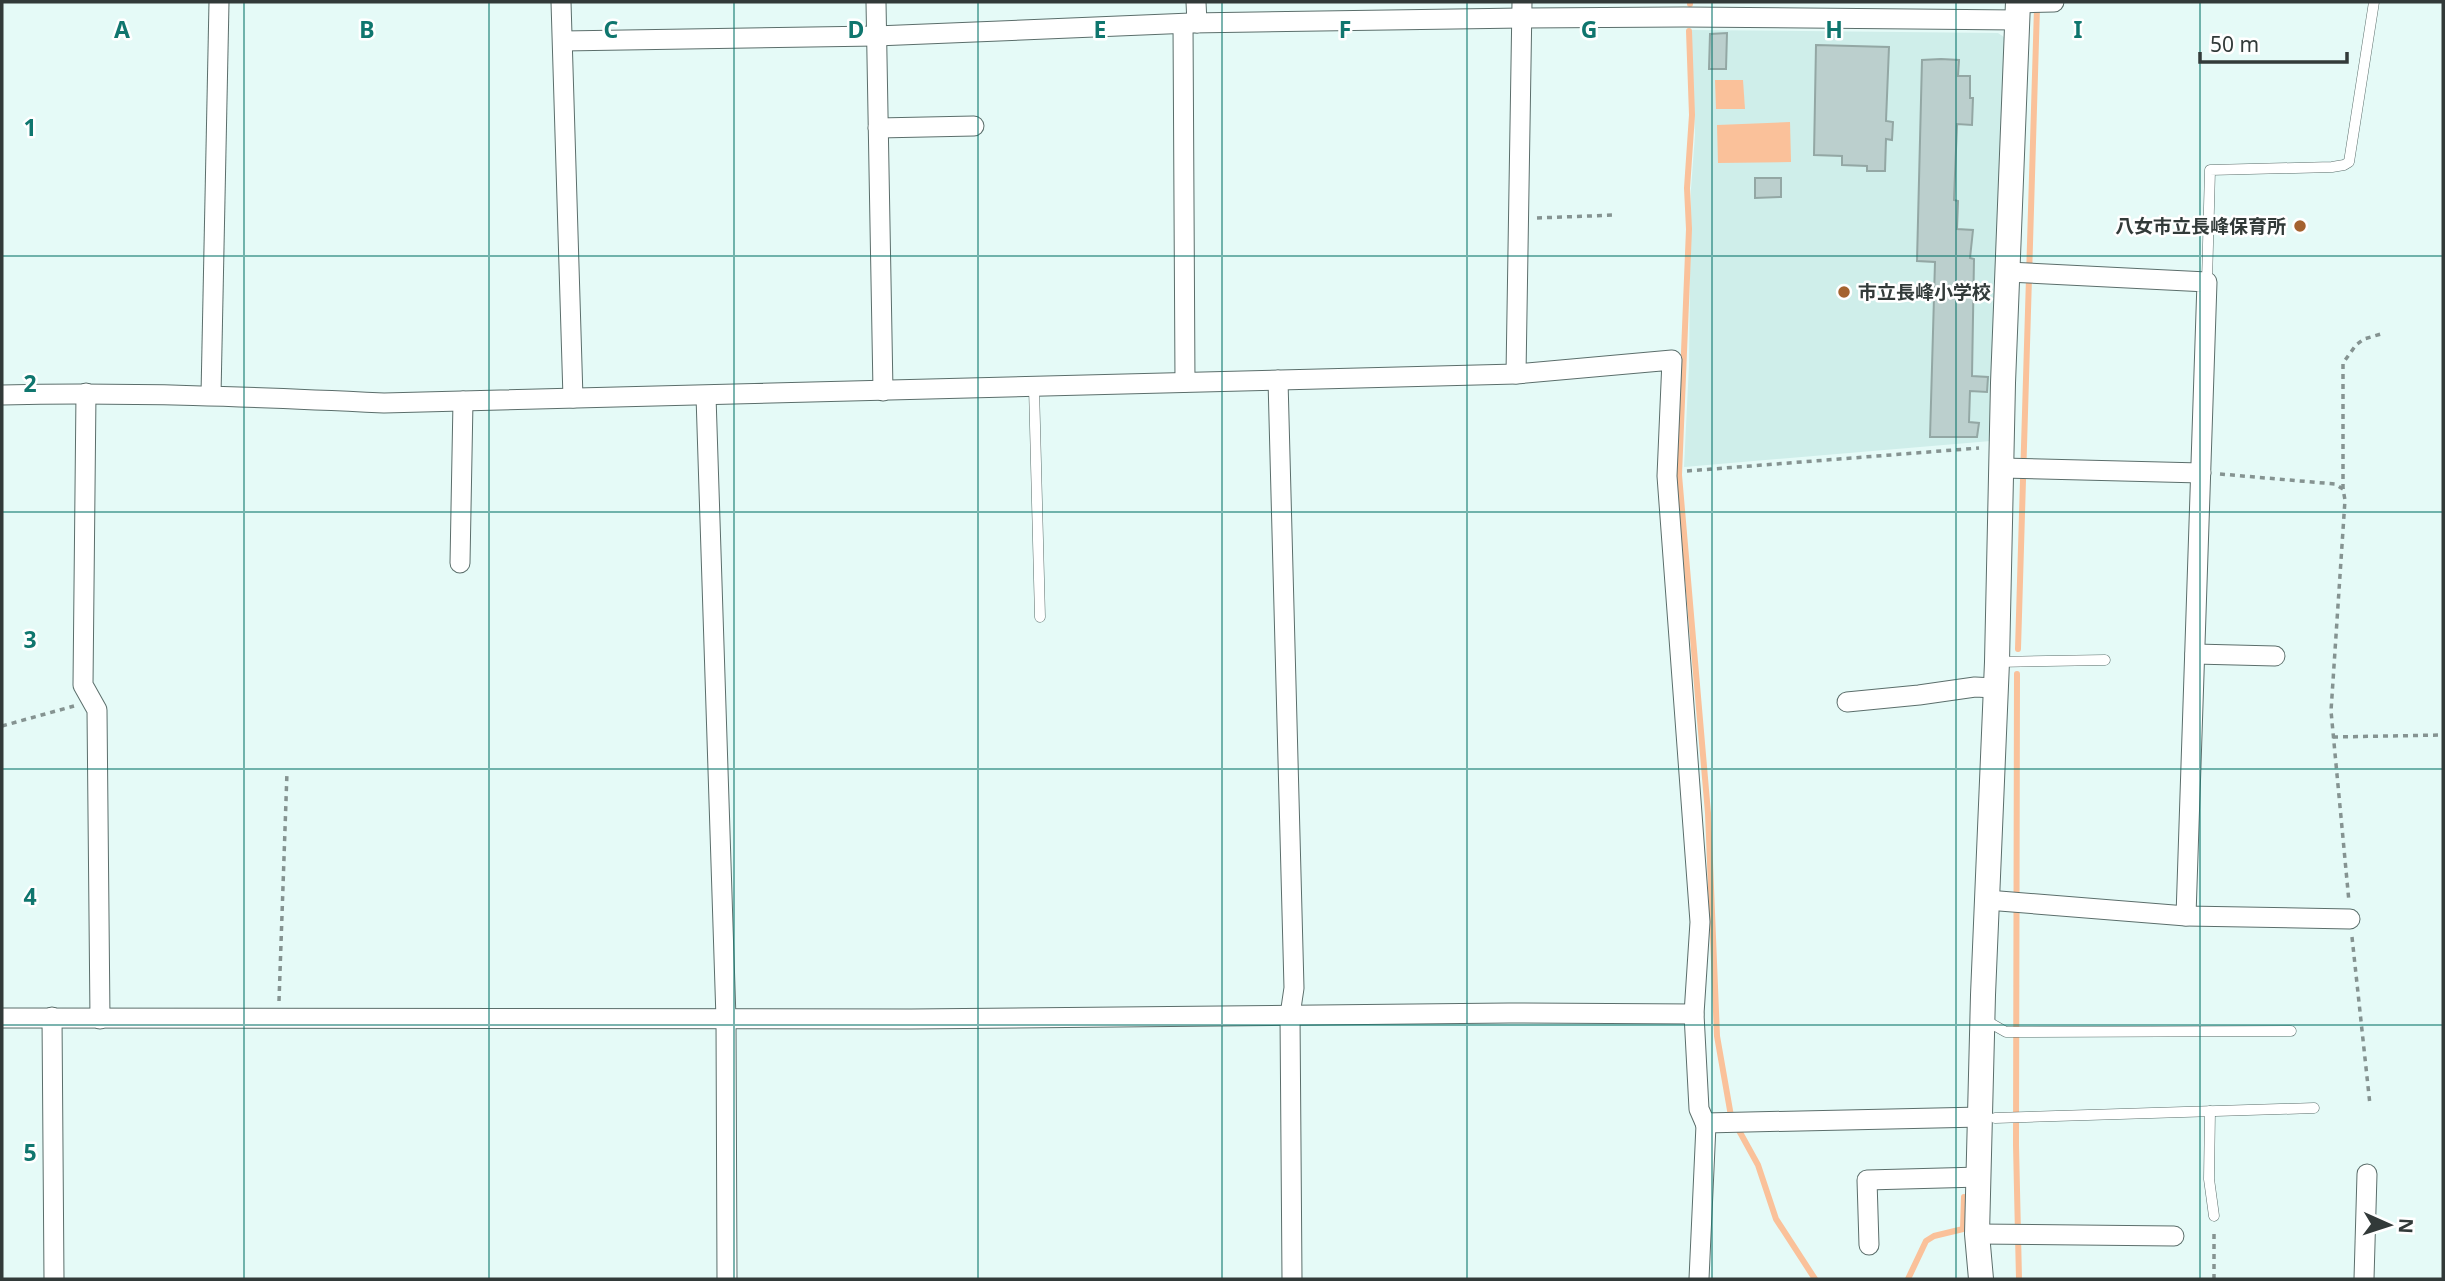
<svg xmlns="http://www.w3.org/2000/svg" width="2445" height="1281" viewBox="0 0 2445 1281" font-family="'Noto Sans','Noto Sans JP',sans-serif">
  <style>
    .built { fill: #cfeeea }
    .water { fill: #fac19a }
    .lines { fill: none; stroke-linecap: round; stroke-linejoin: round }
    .stream { stroke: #fac19a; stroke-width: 6 }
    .building { fill: #bbcfcd; stroke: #93a7a4; stroke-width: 2 }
    .service-casing { stroke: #5b6e6b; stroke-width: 11 }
    .minor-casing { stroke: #5b6e6b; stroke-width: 21 }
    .tertiary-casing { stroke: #5b6e6b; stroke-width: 26 }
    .path { stroke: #859391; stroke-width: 3.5; stroke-dasharray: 5 5; stroke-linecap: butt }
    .service { stroke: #fff; stroke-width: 10 }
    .minor { stroke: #fff; stroke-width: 19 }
    .tertiary { stroke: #fff; stroke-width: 24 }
    .grid { fill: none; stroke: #0f766e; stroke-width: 2; stroke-opacity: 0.55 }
    .poi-dot { fill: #a4622f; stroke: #fff; stroke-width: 2.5 }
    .labels { text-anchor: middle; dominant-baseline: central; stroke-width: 5; stroke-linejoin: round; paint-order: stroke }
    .poi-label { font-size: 19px; font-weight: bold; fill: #323a39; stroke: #fff; text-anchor: end }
    .grid-label { font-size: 23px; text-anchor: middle; font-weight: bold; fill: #0f766e; stroke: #fff; stroke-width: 5; stroke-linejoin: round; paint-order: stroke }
  </style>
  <rect width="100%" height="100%" fill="#e5faf7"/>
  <path class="built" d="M1691,30L1998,33L2007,39L1991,441L1684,467L1689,365L1691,189L1695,135Z"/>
  <g class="water">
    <path d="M1715,80H1743L1745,109H1716Z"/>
    <path d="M1790,122L1791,162L1718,163L1717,125Z"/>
  </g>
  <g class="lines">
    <g class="stream">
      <path d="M1690,4V2"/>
      <path d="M1689,31L1692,115L1687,188L1689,229L1679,475L1708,813L1717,1036L1731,1116L1758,1165L1776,1219L1815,1279"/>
      <path d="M2018,649L2037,7"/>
      <path d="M2017,674L2016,1145L2019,1279"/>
      <path d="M1908,1279L1926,1241L1934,1236L1963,1229L1964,1197"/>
    </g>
  </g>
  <g class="building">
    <path d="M1727,33L1726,69H1709L1710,34Z"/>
    <path d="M1816,45L1889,47L1886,121L1893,122L1892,140L1886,139L1885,171H1867V166L1842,165V156L1814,155Z"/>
    <path d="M1941,59L1959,60L1958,76H1970V98H1973L1972,125L1957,124L1954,200L1958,201L1957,229L1973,230L1970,258L1974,259L1972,376L1988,377L1987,392L1970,391L1969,422L1979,423L1977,437H1930L1935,262L1917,261L1922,60Z"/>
    <path d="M1755,178H1781V197L1755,198Z"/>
  </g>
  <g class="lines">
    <g class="service-casing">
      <g id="service">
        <path d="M2207,282L2210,170L2332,167L2344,165L2349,162L2374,2"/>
        <path d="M1034,387L1040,617"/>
        <path d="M1997,662L2105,660"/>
        <path d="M1983,1019L2006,1032L2291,1031"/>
        <path d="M2210,1111L2209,1179L2214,1216"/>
        <path d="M1995,1118L2314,1108"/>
      </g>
    </g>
    <g class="minor-casing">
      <g id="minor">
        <path d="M561,2L573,398"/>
        <path d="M876,2L883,391"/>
        <path d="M1196,2L1197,23"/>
        <path d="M2018,3L2054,2"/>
        <path d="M1183,24L1185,382"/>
        <path d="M563,41L876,36L1191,23L1522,18L1684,17L2018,20"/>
        <path d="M878,128L974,126"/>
        <path d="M2008,272L2207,282L2186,916"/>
        <path d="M1516,374L1522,2"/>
        <path d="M1278,380L1294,988L1290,1015L1292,1279"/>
        <path d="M86,393L83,685L97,710L100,1019"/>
        <path d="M2,395C130,392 257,397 384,403L1516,374L1672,360L1667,476L1700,922L1694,1014L1699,1109L1706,1125L1699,1279"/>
        <path d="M211,395L219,2"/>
        <path d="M706,396L726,1019L727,1279"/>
        <path d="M2002,468L2201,473"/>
        <path d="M460,563L463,401"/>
        <path d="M2195,654L2275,656"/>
        <path d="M1847,702L1919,695L1975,687L1995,688"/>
        <path d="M1987,900L2186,916L2350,919"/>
        <path d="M52,1017L54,1279"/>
        <path d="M2,1018L911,1019L1509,1013L1694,1014"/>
        <path d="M1705,1123L1981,1117"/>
        <path d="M1977,1234L2174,1236"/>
        <path d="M1869,1245L1867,1180L1980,1177"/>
        <path d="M2364,1279L2367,1174"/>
      </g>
    </g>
    <g class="tertiary-casing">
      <path id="tertiary" d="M1981,1279L1977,1234L1983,995L1997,662L2003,383L2018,2"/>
    </g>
    <g class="path">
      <path d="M1537,218L1615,215"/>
      <path d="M1687,471L1979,448"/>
      <path d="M2220,474L2335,484L2343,489L2345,500L2331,711L2349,902"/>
      <path d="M2343,489V363L2356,345L2364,339L2381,334"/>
      <path d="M2,726L74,706"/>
      <path d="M2333,737L2443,735"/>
      <path d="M2352,937L2370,1105"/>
      <path d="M279,1001L287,772"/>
      <path d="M2214,1279V1229"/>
    </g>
    <use href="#service" class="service"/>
    <use href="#minor" class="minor"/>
    <use href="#tertiary" class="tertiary"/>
  </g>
  <path class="grid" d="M244,2V1279M489,2V1279M734,2V1279M978,2V1279M1222,2V1279M1467,2V1279M1712,2V1279M1956,2V1279M2200,2V1279M2,256H2443M2,512H2443M2,769H2443M2,1025H2443"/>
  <g class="poi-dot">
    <circle cx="2300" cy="226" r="7"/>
    <circle cx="1844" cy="292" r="7"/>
  </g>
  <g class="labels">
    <g class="poi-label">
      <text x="2286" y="226">八女市立長峰保育所</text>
      <text x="1858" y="292" text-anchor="start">市立長峰小学校</text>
    </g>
  </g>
  <g class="grid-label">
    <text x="122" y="38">A</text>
    <text x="367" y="38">B</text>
    <text x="611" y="38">C</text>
    <text x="856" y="38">D</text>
    <text x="1100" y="38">E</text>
    <text x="1345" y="38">F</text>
    <text x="1589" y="38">G</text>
    <text x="1834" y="38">H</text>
    <text x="2078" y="38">I</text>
    <text x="30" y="136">1</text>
    <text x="30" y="392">2</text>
    <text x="30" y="648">3</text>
    <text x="30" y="905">4</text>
    <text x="30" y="1161">5</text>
  </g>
  <rect width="2445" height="1281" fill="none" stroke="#323a39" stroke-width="7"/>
  <g transform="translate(2389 1225) rotate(93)" stroke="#ffffff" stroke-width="5" paint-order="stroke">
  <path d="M0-5L12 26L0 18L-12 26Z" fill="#323a39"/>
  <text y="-10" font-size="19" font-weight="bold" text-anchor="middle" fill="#323a39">N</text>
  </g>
  <path d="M2200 52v10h147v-10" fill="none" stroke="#323a39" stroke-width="3.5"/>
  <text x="2210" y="52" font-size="21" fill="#323a39" stroke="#ffffff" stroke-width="5" paint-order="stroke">50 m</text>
</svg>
